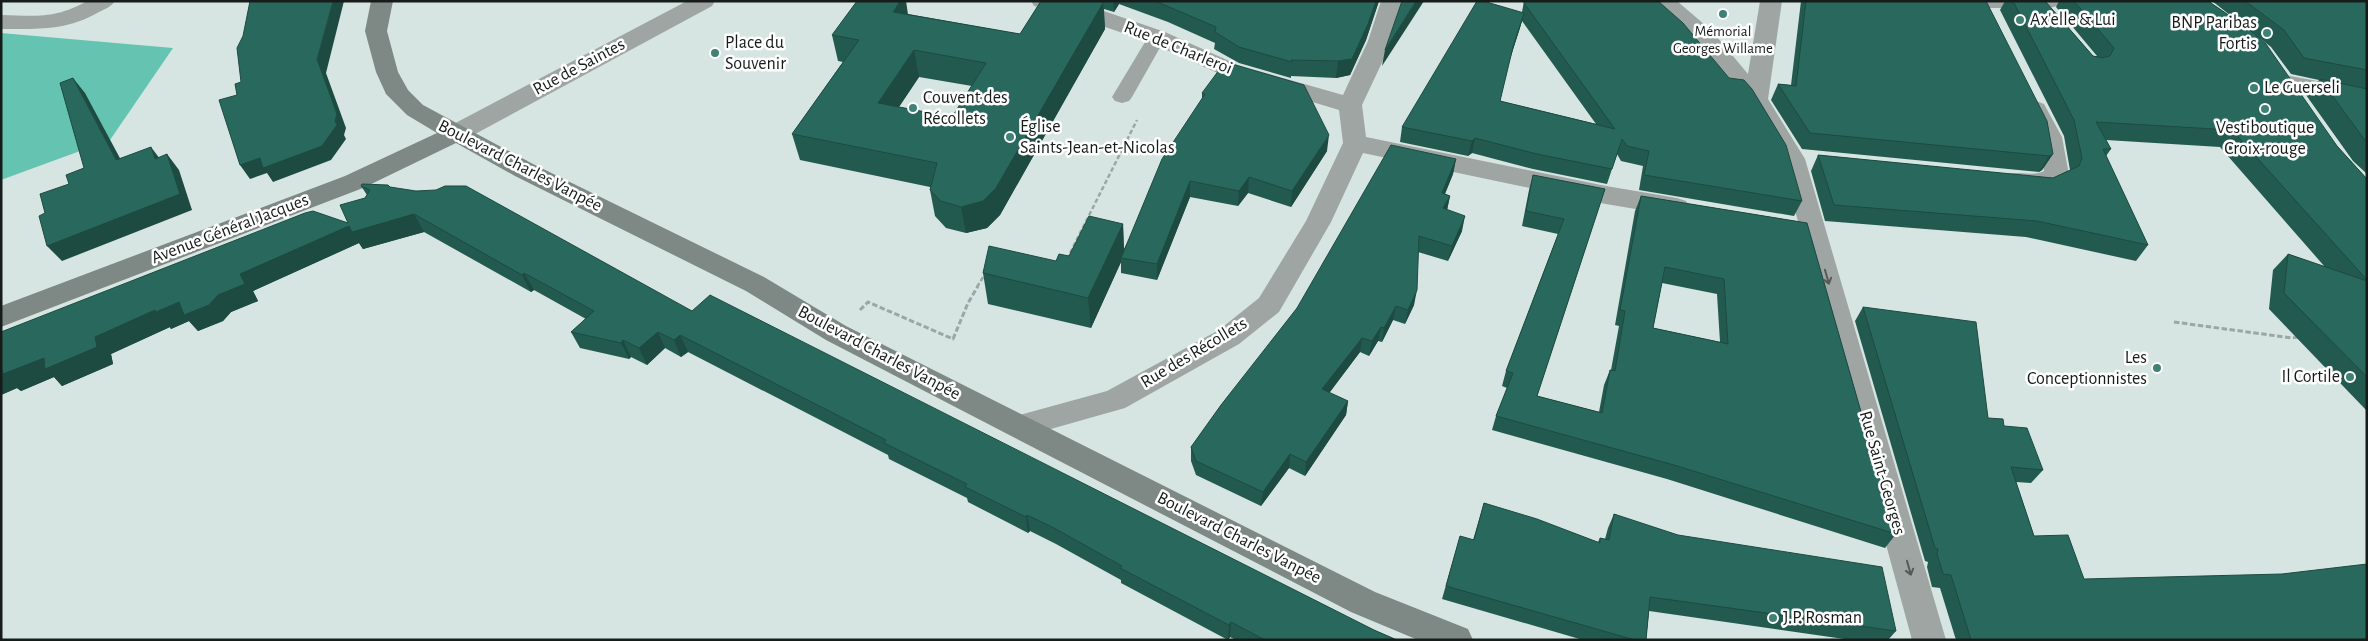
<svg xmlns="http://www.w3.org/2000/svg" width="2368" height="641" viewBox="0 0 2368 641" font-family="'Alegreya Sans',sans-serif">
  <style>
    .green { fill: #65c4b1 }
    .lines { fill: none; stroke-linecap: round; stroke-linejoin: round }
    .path-far1 { stroke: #9ba7a4; stroke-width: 2.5; stroke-dasharray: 4.5 2.5; stroke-linecap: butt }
    .path { stroke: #9ba7a4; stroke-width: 3; stroke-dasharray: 5.5 2.5; stroke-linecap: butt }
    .service { fill: #9fa5a3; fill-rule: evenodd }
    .pedestrian { fill: #9fa5a3; fill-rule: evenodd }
    .minor { fill: #9fa5a3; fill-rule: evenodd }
    .secondary { fill: #7e8885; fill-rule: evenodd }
    .wall { fill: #235a50; fill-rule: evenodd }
    .shaded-wall { fill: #1d4a41 }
    .building { fill: #29695d; stroke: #1d4a41; fill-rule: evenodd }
    .oneway { stroke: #545a58 }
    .poi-dot { fill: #3f8275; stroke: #fff; stroke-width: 2 }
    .labels { text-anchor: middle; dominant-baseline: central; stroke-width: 5; stroke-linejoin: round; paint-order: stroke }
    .far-poi-label { font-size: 15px; fill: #161c1a; stroke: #fff }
    .poi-label { font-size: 18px; fill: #161c1a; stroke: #fff; text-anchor: start }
    .street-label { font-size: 18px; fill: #161c1a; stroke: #fff }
  </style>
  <rect width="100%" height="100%" fill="#d6e5e1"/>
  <path class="green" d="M1,33L173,48L110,140L1,180Z"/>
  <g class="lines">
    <g class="path-far1">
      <path d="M1067,259L1137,120"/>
      <path d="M977,287L985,274"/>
    </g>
    <g class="path">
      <path d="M860,310L868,302L953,339L968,303L978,286"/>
      <path d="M2174,322L2292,338L2299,337"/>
    </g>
    <path class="service" d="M1157,31L1163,33L1166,37L1132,97L1129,101L1122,103L1115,101L1112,97L1148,37L1151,33Z"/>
    <path class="pedestrian" d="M2284,75L2367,90V106L2276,87L2272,82L2276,77Z"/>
    <g class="minor">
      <path d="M87,1H115C111,7 105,9 99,12C66,31 38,29 1,29V15C37,16 55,19 87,1Z"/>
      <path d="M687,1H715L712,6L464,140L455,142L446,140L443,134L446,128Z"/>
      <path d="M1031,1H1068L1095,8L1165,32L1238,65L1343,95L1368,41L1381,1H1403L1386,54L1362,105L1366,137L1606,186L1677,198L1686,201L1690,207L1686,213L1677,216L1606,204L1363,153L1331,222L1279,312L1239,344L1125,408L1019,438L1009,434L1004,426L1009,418L1107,391L1219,330L1259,298L1306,221L1343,143L1339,110L1222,75L1149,42L1079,18L1034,6Z"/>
      <path d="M1653,1H1677L1712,31L1748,74L1760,1H1782L1768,99L1805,159L1946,640H1912L1781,159L1747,103L1696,41Z"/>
      <path d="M1952,1H2060L2057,6L2049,8H1963L1955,6Z"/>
      <path d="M2036,101L2044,104L2062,137L2069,175C2057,196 2028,192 2007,186L2004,180L2007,174C2019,171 2033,177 2044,171L2038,137L2024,109L2028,104Z"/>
    </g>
    <path class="secondary" d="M371,1H393L387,31L398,72L408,90L423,105L533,164L764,277L846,326L1375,592L1468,629L1473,640H1418L1351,612L826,340L746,291L515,176L456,143L363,188L1,327V306L345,176L437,133L407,115L386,94L376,72L365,31Z"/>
  </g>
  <g class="wall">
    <path d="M1041,1H1379L1366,40L1350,75L1336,78L1291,76V78L1239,63L1214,49L1215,43L1168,22L1119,4L1114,12L1104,9L1105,29L1000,215L987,228L966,233L946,228L935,216L930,190V187L800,160L792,134L843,62L838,61L832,35L908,14L1020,34ZM919,77L972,86L952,117L899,107Z"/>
    <path d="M1524,1L1802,201L1794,216L1639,190L1643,166L1621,161L1617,154L1607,184L1533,169L1472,153L1468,156L1400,142L1402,127L1522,12ZM1522,21L1596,124L1500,101L1509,62Z"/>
    <path d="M1801,1H1986L2053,154L2042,170L2039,172L1802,149L1771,100L1778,84L1791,85Z"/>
    <path d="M2005,1H2045L2093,56H2097L2056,7L2059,1H2208L2244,26L2212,1H2367V174L2353,161L2306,95L2319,80L2291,74L2271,47L2253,33L2337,146L2367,179V411L2269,309L2273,270L2288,254L2325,267L2220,147L2106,140L2111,149L2106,156L2148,245L2136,261L2026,237L1825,221L1811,171L1818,155L2053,178L2070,170L2064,136L2000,10Z"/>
    <path d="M1202,93L1327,151L1291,207L1248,193L1238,206L1190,197L1157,280L1121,273V262L1091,328L988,304L983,273L1056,261L1069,256L1123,224L1124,249L1202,99Z"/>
    <path d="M1456,159L1453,174L1445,194L1450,196L1447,210L1462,231L1448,261L1418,252L1414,305L1405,324L1393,320L1382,342L1378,341L1369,356L1360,352L1329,393L1348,401L1346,415L1305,476L1289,468L1261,506L1196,475L1191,461V447Z"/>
    <path d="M1533,175L1605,189L1537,396L1599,412L1604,385L1610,370H1611L1619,326L1615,325L1635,211L1641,196L1807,223L1896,534L1885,548L1667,479L1492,430L1496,416L1507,388L1502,386L1506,371L1558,234L1522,226L1529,190ZM1662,283L1717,294L1720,342L1653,328Z"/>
    <path d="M361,186L390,187L692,311L1374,630L1397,640H1236L1230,637L1228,640L1121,583V580L1056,544L1030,531L1028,533L968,502L967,498L889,459L888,455L688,352L681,357L665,348L647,365L631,357L629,359L580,348L571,332L586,319L534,290L531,292L424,232L363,249L359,243L253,291L258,301L231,312L223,321L198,331L189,321L171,329L170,327L111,354L113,364L62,386L54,377L21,391L17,388L1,395V332L348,223L367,195Z"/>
    <path d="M1863,307L1988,418L2004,426L2043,470L2031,483L2016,482L2034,536L2084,579L2367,640H1956L1940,588L1932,587L1927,567L1928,562L1925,561L1855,321Z"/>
    <path d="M1484,503L1598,542L1600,538L1605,539L1608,528L1614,514L1896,631L1888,640H1851L1649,611L1646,640H1583L1442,599L1460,536L1473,540Z"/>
  </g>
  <g class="shaded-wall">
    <path d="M333,1H344L326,73L346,128L344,135L346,139L331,160L273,182L267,173L250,179L240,165L317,59Z"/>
    <path d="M900,1H906L909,21L893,12Z"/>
    <path d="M1113,1H1118L1119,4L1114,12Z"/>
    <path d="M1376,1H1379L1366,40L1350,75L1336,78L1338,61Z"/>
    <path d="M1416,1H1424L1382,66L1385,50Z"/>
    <path d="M1103,3L1105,29L1000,215L987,228L966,233L961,207Z"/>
    <path d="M1524,13L1520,28L1509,62L1513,47Z"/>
    <path d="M914,50L919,77L884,129L878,103Z"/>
    <path d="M73,78L85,93L129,175L116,160Z"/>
    <path d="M1329,135L1327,151L1291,207L1292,191Z"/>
    <path d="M1475,138L1472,153L1468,156L1472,141Z"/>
    <path d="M151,147L163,163L155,159Z"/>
    <path d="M167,154L179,170L192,210L62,261L47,246Z"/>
    <path d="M2053,154L2042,170L2039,172L2049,156Z"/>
    <path d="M1456,159L1453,174L1439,208L1442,193Z"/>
    <path d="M1249,177L1248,193L1238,206L1239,191Z"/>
    <path d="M1190,181V197L1157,280V264Z"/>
    <path d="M1450,196L1447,210L1443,208Z"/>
    <path d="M414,214L424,232L363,249L359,243L253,291L258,301L231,312L223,321L198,331L189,321L171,329L170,327L111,354L113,364L62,386L54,377L21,391L17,388L1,395V370L95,337L155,310L179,302L240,274L349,226Z"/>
    <path d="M1465,216L1462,231L1448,261L1452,246Z"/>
    <path d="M1123,224L1124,254L1121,258V262L1091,328L1088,298Z"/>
    <path d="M524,273L534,290L531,292L522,275Z"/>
    <path d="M1417,290L1414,305L1405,324L1408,310Z"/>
    <path d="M1396,306L1393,320L1382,342L1384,328Z"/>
    <path d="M1381,327L1378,341L1369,356L1372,341Z"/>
    <path d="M658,332L665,348L647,365L639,348Z"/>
    <path d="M680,335L688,352L681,357L674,340Z"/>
    <path d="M1362,338L1360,352L1321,404L1322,389Z"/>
    <path d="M623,340L631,357L629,359L621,343Z"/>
    <path d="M1348,401L1346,415L1305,476L1306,462Z"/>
    <path d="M1290,454L1289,468L1261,506L1263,492Z"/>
    <path d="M1027,515L1030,531L1028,533L1026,517Z"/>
    <path d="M1231,622L1230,637L1228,640L1229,625Z"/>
  </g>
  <g class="building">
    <path d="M250,1H333L317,59L337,114L335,121L337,125L322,146L263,168L260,158L240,165L219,100L237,95L235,84L241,82L237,48L243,36Z"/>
    <path d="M857,1H900L893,12L1020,34L1041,1H1099L1103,3L996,188L983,201L961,207L941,201L930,190L937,163L792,134L859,40L832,35ZM914,50L986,63L952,117L878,103Z"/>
    <path d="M1155,1H1376L1368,24L1352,59L1338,61L1291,60L1292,62L1239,47L1215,32L1216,27L1167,6Z"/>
    <path d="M1402,1H1416L1385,50Z"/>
    <path d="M1477,1H1483L1524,13L1513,47L1500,101L1615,129L1524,3V1H1658L1683,23L1729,78L1744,80L1752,89L1786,145L1802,201L1644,175L1649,151L1627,146L1622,139L1612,169L1537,154L1475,138L1472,141L1402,127Z"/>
    <path d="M1806,1H1986L2047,121L2053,154L2049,156L1810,133L1778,84L1796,86Z"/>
    <path d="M2013,1H2045L2093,56L2102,58L2110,56L2114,48L2074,1H2208L2249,29L2266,44L2337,146L2367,179V280L2232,130L2096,122L2111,149H2103L2148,245L2037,221L1834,205L1818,155L2053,178L2079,166L2082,158L2074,120Z"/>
    <path d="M2245,1H2367V70L2304,58L2284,30Z"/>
    <path d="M1225,62L1304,85L1329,135L1292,191L1249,177L1239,191L1190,181L1157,264L1121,258L1162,159L1205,94L1202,93Z"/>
    <path d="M73,78L116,160L151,147L155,159L167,154L180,194L47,246L39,216L45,213L40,194L69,184L66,175L84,168L60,83Z"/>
    <path d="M2320,79L2367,89V143Z"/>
    <path d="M1391,145L1456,159L1442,193L1450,196L1443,208L1465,216L1452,246L1419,236L1417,290L1408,310L1396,306L1384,328L1381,327L1372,341L1362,338L1322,389L1348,401L1306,462L1290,454L1263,492L1196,461L1191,447L1221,405L1297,308Z"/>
    <path d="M1533,175L1605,189L1537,396L1602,413L1610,370L1615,371L1625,311L1620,310L1641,196L1807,223L1896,534L1674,465L1496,416L1513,373L1506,371L1564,219L1526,211ZM1665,267L1724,279L1728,344L1653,328Z"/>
    <path d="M362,184L388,185L390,187L416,191L436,190L445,186H466L692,311L710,295L1374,630L1397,640H1265L1231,622L1229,625L1120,568L1122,566L1054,528L1027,515L1026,517L965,487L967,484L884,443L886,440L680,335L674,340L658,332L639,348L623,340L621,343L571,332L594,311L524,273L522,275L414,214L352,232L349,226L240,274L245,284L218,295L209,305L184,315L179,302L156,312L155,310L95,337L97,347L45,369L44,358L3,374L2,370H1V332L305,213L313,211L348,223L340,205L365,198L370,190L361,186Z"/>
    <path d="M1089,216L1123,224L1088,298L983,273L989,246L1056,261L1059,254L1069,256Z"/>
    <path d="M2288,254L2367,281V377L2284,293Z"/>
    <path d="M1863,307L1976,322L1988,418L2003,419L2004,426L2027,428L2043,470L2011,467L2034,536L2068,535L2084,579L2282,574L2367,564V640H1971L1951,575L1943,574L1937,554L1938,549L1935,548Z"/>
    <path d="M1484,503L1537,519L1600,543V538L1609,540L1614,514L1678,535L1882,567L1896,631L1650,597L1646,640H1635L1446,586L1460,536L1474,540Z"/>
  </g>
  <defs><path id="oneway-shaft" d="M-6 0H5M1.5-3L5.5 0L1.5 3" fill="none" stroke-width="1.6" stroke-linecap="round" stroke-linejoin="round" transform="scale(1.25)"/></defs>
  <g class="oneway">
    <use href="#oneway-shaft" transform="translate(1827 277) rotate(74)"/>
    <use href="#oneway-shaft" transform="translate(1909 568) rotate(74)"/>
  </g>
  <g class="poi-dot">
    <circle cx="1723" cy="14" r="5"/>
    <circle cx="2020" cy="20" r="5"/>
    <circle cx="2267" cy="33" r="5"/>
    <circle cx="715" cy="53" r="5"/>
    <circle cx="2254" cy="88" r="5"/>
    <circle cx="913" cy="108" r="5"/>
    <circle cx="2265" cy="109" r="5"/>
    <circle cx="1010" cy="137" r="5"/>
    <circle cx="2157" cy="368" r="5"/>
    <circle cx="2350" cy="377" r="5"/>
    <circle cx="1773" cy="618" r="5"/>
  </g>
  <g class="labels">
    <g class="far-poi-label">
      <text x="1723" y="31">Mémorial<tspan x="1723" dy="17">Georges Willame</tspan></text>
    </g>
    <g class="poi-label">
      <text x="2030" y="20">Ax'elle &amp; Lui</text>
      <text x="2257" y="23" text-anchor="end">BNP Paribas<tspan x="2257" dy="21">Fortis</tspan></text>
      <text x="725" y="43">Place du<tspan x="725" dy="21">Souvenir</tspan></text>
      <text x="2264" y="88">Le Guerseli</text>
      <text x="923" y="98">Couvent des<tspan x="923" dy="21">Récollets</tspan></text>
      <text x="1020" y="127">Église<tspan x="1020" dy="21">Saints-Jean-et-Nicolas</tspan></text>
      <text x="2265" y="128" text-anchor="middle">Vestiboutique<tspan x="2265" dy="21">Croix-rouge</tspan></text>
      <text x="2147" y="358" text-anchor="end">Les<tspan x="2147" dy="21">Conceptionnistes</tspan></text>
      <text x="2340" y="377" text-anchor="end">Il Cortile</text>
      <text x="1783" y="618">J.P. Rosman</text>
    </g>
    <g class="street-label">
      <text transform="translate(1178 48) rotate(22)">Rue de Charleroi</text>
      <text transform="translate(579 67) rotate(-28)">Rue de Saintes</text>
      <text transform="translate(520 166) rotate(27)">Boulevard Charles Vanpée</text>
      <text transform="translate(230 229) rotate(-21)">Avenue Général Jacques</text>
      <text transform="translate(879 353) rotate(28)">Boulevard Charles Vanpée</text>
      <text transform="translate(1194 353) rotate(-31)">Rue des Récollets</text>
      <text transform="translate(1882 473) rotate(74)">Rue Saint-Georges</text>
      <text transform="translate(1239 538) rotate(27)">Boulevard Charles Vanpée</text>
    </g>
  </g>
  <rect width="2368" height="641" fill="none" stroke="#161c1a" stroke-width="5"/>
</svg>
